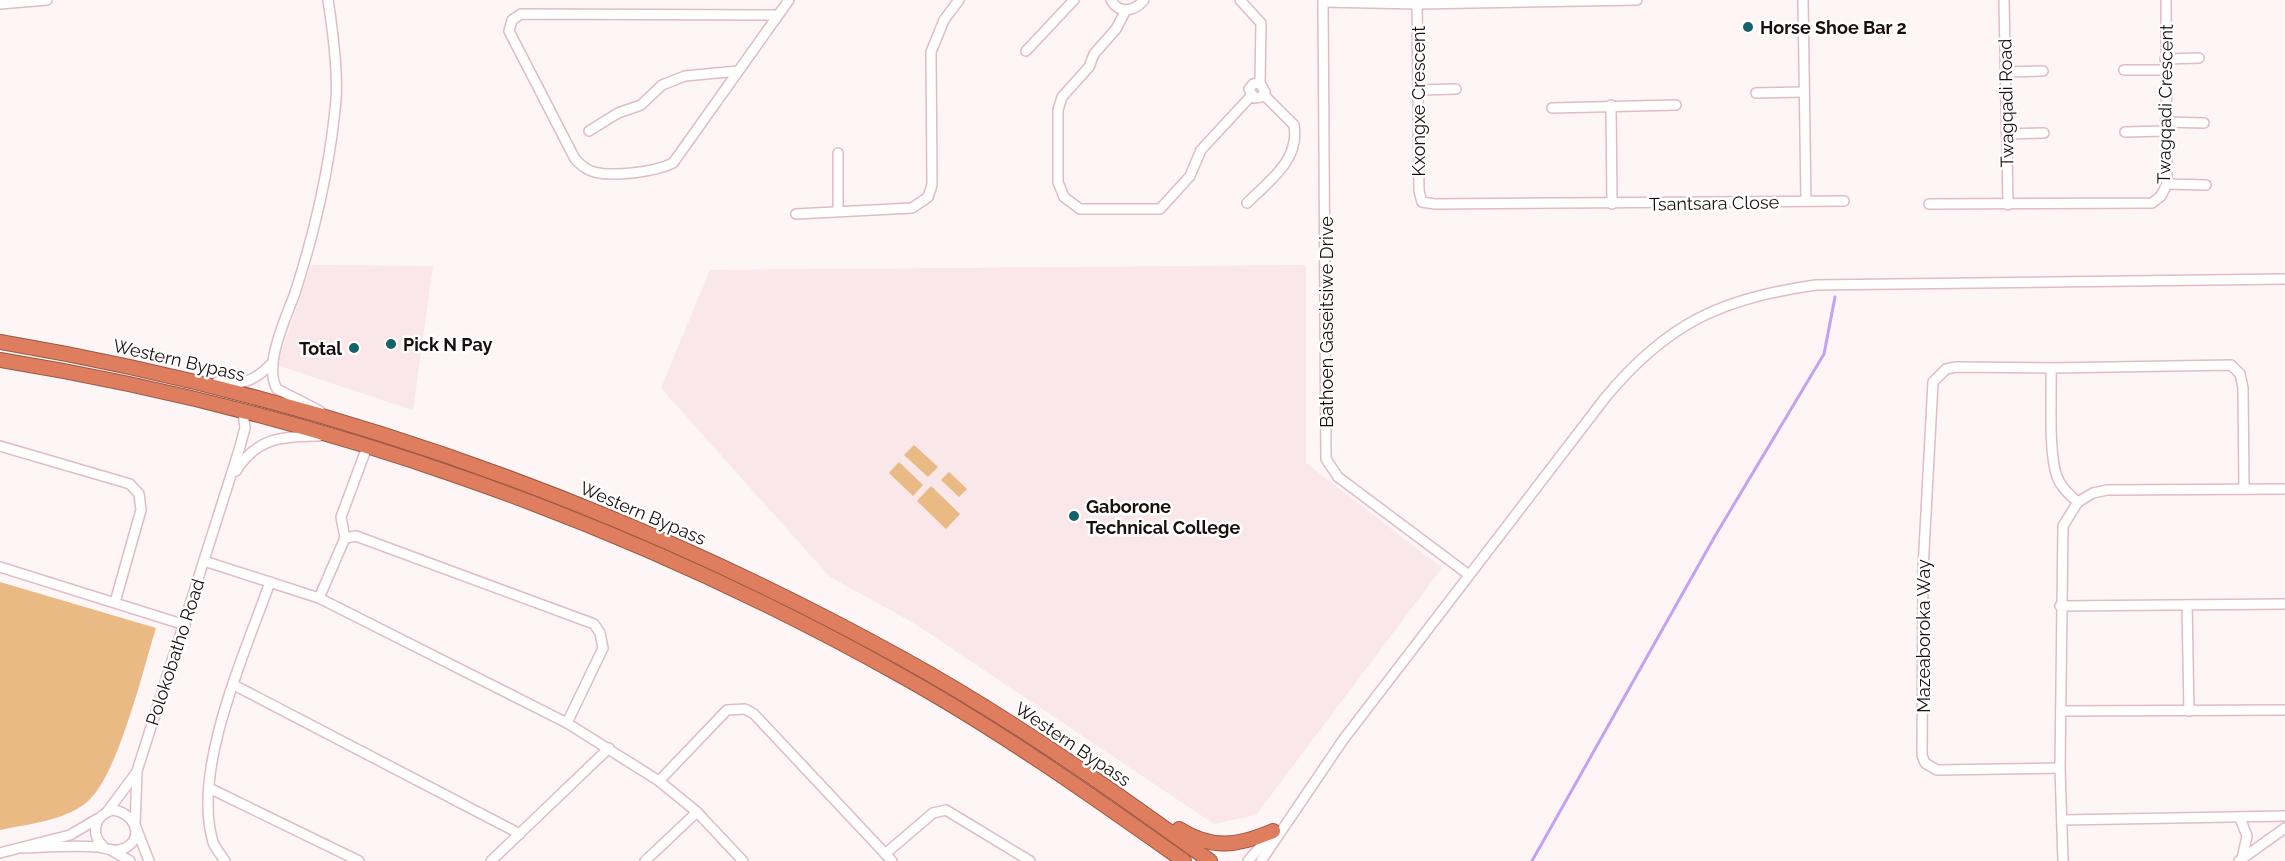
<svg xmlns="http://www.w3.org/2000/svg" width="2285" height="861" viewBox="0 0 2285 861" font-family="Raleway,sans-serif">
  <style>
    .built { fill: #fae7ea }
    .green { fill: #eaba84 }
    .lines { fill: none; stroke-linecap: round; stroke-linejoin: round }
    .stream { stroke: #c3a2f1; stroke-width: 3 }
    .minor-casing { stroke: #e1bcc3; stroke-width: 12 }
    .highway-casing { stroke: #9a5743; stroke-width: 16 }
    .minor { stroke: #fff; stroke-width: 9 }
    .highway { stroke: #df7e5f; stroke-width: 14 }
    .poi-dot { fill: #14626c; stroke: #fff; stroke-width: 2 }
    .labels { text-anchor: middle; dominant-baseline: central; stroke-width: 5; stroke-linejoin: round; paint-order: stroke }
    .poi-label { font-size: 18px; font-weight: bold; fill: #1a0e10; stroke: #fff; text-anchor: start }
    .street-label { font-size: 18px; fill: #1a0e10; stroke: #fff }
  </style>
  <rect width="100%" height="100%" fill="#fdf5f6"/>
  <g class="built">
    <path d="M311,265L433,266L413,410L277,365Z"/>
    <path d="M1306,265V463L1442,568L1256,815L1214,824L912,622L830,577L661,388L710,270Z"/>
  </g>
  <g class="green">
    <path d="M914,445L938,467L928,477L904,455Z"/>
    <path d="M899,462L923,485L913,496L889,473Z"/>
    <path d="M949,472L967,489L959,497L941,480Z"/>
    <path d="M931,486L960,514L946,529L917,501Z"/>
    <path d="M0,582L156,628C143,669 118,776 87,802C64,821 28,824 0,830Z"/>
  </g>
  <g class="lines">
    <path class="stream" d="M1532,861L1715,536L1824,354L1835,297"/>
    <g class="minor-casing">
      <g id="minor">
        <path d="M1111,0C1119,14 1134,12 1144,0"/>
        <path d="M1240,0L1261,23L1260,83L1265,92L1261,97L1254,98L1249,89L1253,84L1260,83"/>
        <path d="M1323,0L1326,459L1338,477L1469,575"/>
        <path d="M1417,0L1419,191L1422,202L1435,204L1844,201"/>
        <path d="M1803,0L1806,201"/>
        <path d="M2004,0L2008,205"/>
        <path d="M1323,2L1417,4L1637,0"/>
        <path d="M0,4L47,0"/>
        <path d="M1126,10L1116,29L1094,54L1089,67L1062,97L1058,110V182L1064,197L1080,209H1160L1190,176L1201,150L1251,96"/>
        <path d="M778,15L521,14L512,20L509,31L575,159C581,165 586,170 594,172C614,177 655,172 673,163L789,0"/>
        <path d="M1026,51L1074,0"/>
        <path d="M2165,59L2199,58"/>
        <path d="M2124,70H2165"/>
        <path d="M2006,72L2043,71"/>
        <path d="M1419,90L1456,89"/>
        <path d="M1756,93L1804,92"/>
        <path d="M1611,105L1612,204"/>
        <path d="M1552,108L1676,105"/>
        <path d="M2165,122L2204,123"/>
        <path d="M589,131L618,113L641,105L662,85L685,76L738,71"/>
        <path d="M2125,132L2165,131"/>
        <path d="M2007,134L2044,133"/>
        <path d="M2167,184L2206,185"/>
        <path d="M1247,203C1270,180 1300,160 1294,125L1264,95"/>
        <path d="M1929,204L2152,203L2161,196L2167,184L2166,0"/>
        <path d="M838,211V153"/>
        <path d="M796,214L912,208L928,197L932,185L931,52L944,20L959,0"/>
        <path d="M2051,368C2052,397 2048,451 2057,477C2061,487 2069,495 2078,502"/>
        <path d="M217,382C241,386 255,381 271,364"/>
        <path d="M320,411L277,389C263,365 286,318 295,293C315,231 330,166 336,100C338,68 333,32 328,0"/>
        <path d="M0,446L130,484L139,494L141,510L115,602"/>
        <path d="M236,471C258,436 283,437 320,436"/>
        <path d="M345,538L341,517L367,447"/>
        <path d="M204,561L319,598L567,723L659,781L697,812L743,861"/>
        <path d="M0,567L185,625"/>
        <path d="M319,598L345,538L356,536L594,624L600,633L603,648L567,723"/>
        <path d="M2187,605L2189,711"/>
        <path d="M2060,606L2285,604"/>
        <path d="M234,685L520,834"/>
        <path d="M2061,711L2285,710"/>
        <path d="M2060,768L1937,770L1925,763L1922,755L1923,569L1933,382L1946,369L1956,367L2051,368L2231,365L2240,374L2243,388L2244,489"/>
        <path d="M659,781L727,710L745,709L754,714L892,861"/>
        <path d="M209,788L359,861"/>
        <path d="M107,812L136,773"/>
        <path d="M2240,818L2247,836L2242,859"/>
        <path d="M2062,820L2285,816"/>
        <path d="M24,848C49,847 73,845 98,847C107,848 116,853 125,848C146,837 133,812 113,810C94,815 89,835 105,848"/>
        <path d="M111,850L130,861"/>
        <path d="M0,853L70,835L97,819"/>
        <path d="M885,854L933,813L946,810L1030,861"/>
        <path d="M149,861L135,825L137,771L239,450L245,428L243,412"/>
        <path d="M225,861C221,855 215,848 213,842C191,770 246,651 270,582"/>
        <path d="M491,861L609,748"/>
        <path d="M645,861L697,812"/>
        <path d="M1248,861L1272,833"/>
        <path d="M1261,861L1343,740L1605,398C1667,323 1722,298 1816,285L2285,279"/>
        <path d="M2063,861L2060,768L2063,526L2078,502L2093,493L2107,490L2285,489"/>
        <path d="M2239,861L2285,828"/>
      </g>
    </g>
    <g class="highway-casing">
      <g id="highway">
        <path d="M0,342C318,396 621,503 903,659C1010,718 1111,789 1210,861"/>
        <path d="M0,360C315,411 622,519 900,675C999,730 1092,796 1184,861"/>
        <path d="M1179,829C1212,850 1238,846 1273,831"/>
      </g>
    </g>
    <use href="#minor" class="minor"/>
    <use href="#highway" class="highway"/>
  </g>
  <g class="poi-dot">
    <circle cx="1748" cy="27" r="6"/>
    <circle cx="391" cy="344" r="6"/>
    <circle cx="354" cy="348" r="6"/>
    <circle cx="1074" cy="516" r="6"/>
  </g>
  <g class="labels">
    <g class="poi-label">
      <text x="1760" y="27">Horse Shoe Bar 2</text>
      <text x="403" y="344">Pick N Pay</text>
      <text x="342" y="348" text-anchor="end">Total</text>
      <text x="1086" y="506">Gaborone<tspan x="1086" dy="21">Technical College</tspan></text>
    </g>
    <g class="street-label">
      <text transform="translate(1418 101) rotate(-90)">Kxongxe Crescent</text>
      <text transform="translate(2006 103) rotate(-91)">Twagqadi Road</text>
      <text transform="translate(2165 104) rotate(-89)">Twagqadi Crescent</text>
      <text transform="translate(1714 203) rotate(-1)">Tsantsara Close</text>
      <text transform="translate(1326 322) rotate(-90)">Bathoen Gaseitsiwe Drive</text>
      <text transform="translate(179 360) rotate(13)">Western Bypass</text>
      <text transform="translate(643 513) rotate(23)">Western Bypass</text>
      <text transform="translate(1923 636) rotate(-90)">Mazeaboroka Way</text>
      <text transform="translate(175 652) rotate(-72)">Polokobatho Road</text>
      <text transform="translate(1073 744) rotate(34)">Western Bypass</text>
    </g>
  </g>
</svg>
